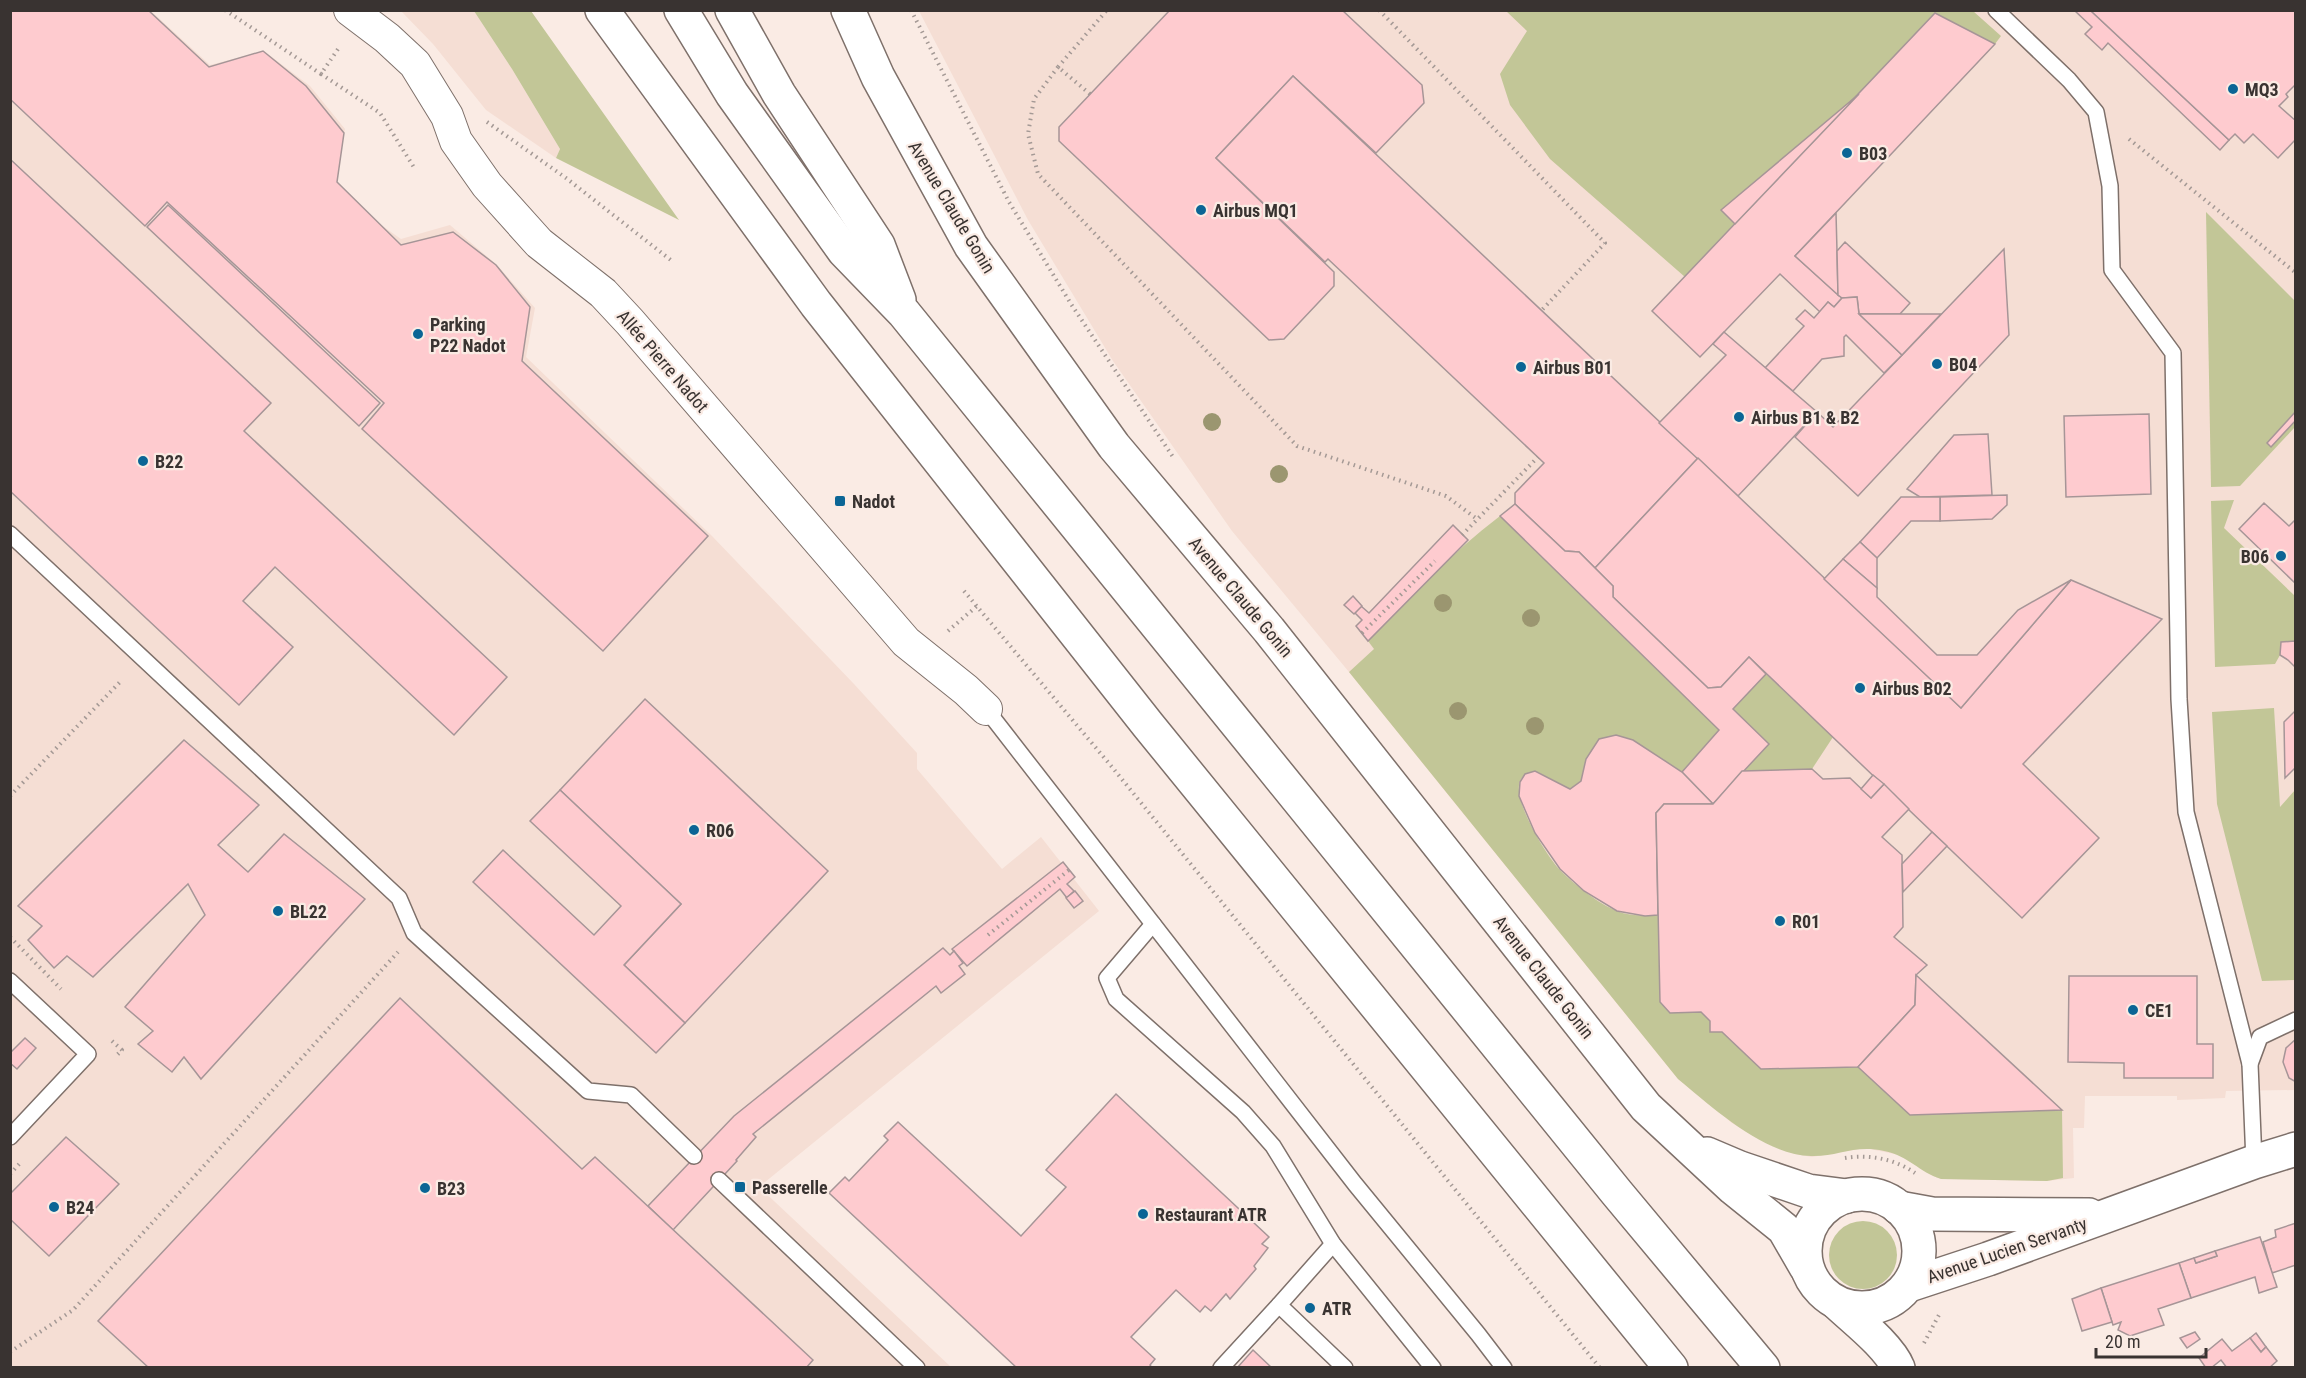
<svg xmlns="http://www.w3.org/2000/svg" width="2306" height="1378" viewBox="0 0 2306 1378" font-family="'Roboto Condensed',sans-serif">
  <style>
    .built { fill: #f5ded4 }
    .green { fill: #c2c697 }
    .building { fill: #fecbcf; stroke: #a69597; stroke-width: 1.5 }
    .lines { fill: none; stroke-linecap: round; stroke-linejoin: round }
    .service-casing { stroke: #7e706a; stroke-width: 18 }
    .minor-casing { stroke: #7e706a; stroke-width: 34 }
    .tertiary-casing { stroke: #7e706a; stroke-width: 36 }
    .secondary-casing { stroke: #7e706a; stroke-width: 36 }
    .motorway-casing { stroke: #7e706a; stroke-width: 36 }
    .path { stroke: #a49995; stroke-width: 4; stroke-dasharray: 1.5 4.5; stroke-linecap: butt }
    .service { stroke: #fff; stroke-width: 15 }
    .minor { stroke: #fff; stroke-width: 32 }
    .tertiary { stroke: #fff; stroke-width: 33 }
    .secondary { stroke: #fff; stroke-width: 33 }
    .motorway { stroke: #fff; stroke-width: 33 }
    .tree { fill: #9b9670 }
    .poi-dot { fill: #0b6595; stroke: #faebe4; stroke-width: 2 }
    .labels { text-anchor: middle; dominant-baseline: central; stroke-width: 4.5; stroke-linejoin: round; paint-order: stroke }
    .poi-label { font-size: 18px; font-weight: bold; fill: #393331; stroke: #faebe4; text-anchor: start }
    .street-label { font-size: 18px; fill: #393331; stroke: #faebe4 }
  </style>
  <rect width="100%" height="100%" fill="#faebe4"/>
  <g class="built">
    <path d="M10,11H151L210,65L264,51L310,86L345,129L335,183L381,225L401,239L450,225L497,265L535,308L526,357L712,536L854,684L917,753V769L1002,869L1041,837L1099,911L759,1187L951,1367H11Z"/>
    <path d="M401,11H474L512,69L560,149L556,158L486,110L433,44Z"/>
    <path d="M919,11H2295V1090L2226,1091L2225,1098L2177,1100V1096H2085L2084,1128H2073L2074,1178L2047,1181L1941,1179L1933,1176L1899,1155L1865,1148L1812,1157L1795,1154L1755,1137L1732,1123L1678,1079L1349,672L1232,531L1113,361L1028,220Z"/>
  </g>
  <g class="green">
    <path d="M474,11H531L679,220L556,158L560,149L512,69Z"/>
    <path d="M1506,11H1973L2001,36L1995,44L1935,13L1685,277L1550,159L1510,105L1500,74L1527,31Z"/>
    <path d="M2206,212L2295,301V427L2240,486L2211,487Z"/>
    <path d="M2234,500L2224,528L2295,596V642H2281L2280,655L2275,664L2215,667L2211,501Z"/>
    <path d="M1500,516L1719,730L1682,772L1633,740H1599L1586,759L1581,781L1570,789L1535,771C1528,773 1523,774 1520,781C1512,800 1547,857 1561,871C1575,885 1599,904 1617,911C1629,916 1645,916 1658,915L1660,1002L1701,1012L1710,1021V1031L1722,1032L1761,1069L1858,1067L1910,1114L2062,1110L2063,1178L2047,1181L1941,1179C1919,1172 1909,1156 1884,1151C1855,1144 1837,1157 1811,1156C1764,1155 1712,1107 1678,1079L1349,672L1374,649L1368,641C1410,598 1451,553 1500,516Z"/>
    <path d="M1766,674L1833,737L1812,769L1742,771L1733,709Z"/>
    <path d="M2274,708L2280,807L2295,790V980L2262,981L2217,804L2212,712Z"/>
    <circle cx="1863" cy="1255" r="34"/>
  </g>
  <g class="building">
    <path d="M10,10H148L209,67L263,51L306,86L344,133L337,182L401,245L453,232L496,265L530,307L522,361L708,536L603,651L362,429L384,403L167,202L145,226L10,99Z"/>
    <path d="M1170,10H1342L1422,85L1424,103L1376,153L1293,76L1216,158L1334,272V286L1284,339L1269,340L1059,141V127Z"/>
    <path d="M2074,10H2090L2229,140L2220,150L2108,43L2102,50L2085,34L2092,27Z"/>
    <path d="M2090,10H2296V84L2286,94L2288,97L2279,106L2296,121V139L2278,158L2253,134L2244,143L2235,134L2229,140Z"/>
    <path d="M1935,13L1995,44L1795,256L1842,298L1834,307L1828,302L1820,312L1780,274L1700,357L1652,311Z"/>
    <path d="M1293,76L1698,458L1595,568L1579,552L1565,551L1515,504V493L1544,463L1328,259L1325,262L1216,158Z"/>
    <path d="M1859,94L1735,224L1721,210Z"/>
    <path d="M10,159L271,403L244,431L507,677L454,735L275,567L243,601L293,647L239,705L10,491Z"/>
    <path d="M168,205L380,403L359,426L147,227Z"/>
    <path d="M1836,213L1837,251L1838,295L1795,256Z"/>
    <path d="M1845,242L1910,303L1900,314H1859L1857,297L1842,298L1838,295L1837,251Z"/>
    <path d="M2004,249L2009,335L1858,496L1795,437L1817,412L1833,427Z"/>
    <path d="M1857,297L1859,314L1902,355L1884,373L1846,335L1844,337V356L1822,359L1793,391L1765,368L1804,326L1796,319L1805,310L1814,318L1828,302L1834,307L1842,298Z"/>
    <path d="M1859,314H1941L1902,355Z"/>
    <path d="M1724,332L1817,412L1738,496L1659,423L1726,355L1713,344Z"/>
    <path d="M2296,411V420L2271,447L2267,443Z"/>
    <path d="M2149,414L2151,494L2066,497L2064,416Z"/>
    <path d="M1988,434L1992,495L1920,497L1907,489L1954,435Z"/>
    <path d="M1698,458L1961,708L2071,580L2162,619L2023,764L2099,838L2022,918L1749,657L1721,687L1708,688L1613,597V586L1595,568Z"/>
    <path d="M2007,495V505L1992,519L1940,521V497Z"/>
    <path d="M1901,497H1940V521H1911L1877,558L1860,542Z"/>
    <path d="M2264,503L2289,526L2296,519V584L2239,529Z"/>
    <path d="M1515,504L1565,551L1579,552L1613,586V597L1708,688L1721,687L1749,657L1766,674L1733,709L1769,744L1713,804L1682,772L1719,730L1500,516Z"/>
    <path d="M1453,525L1468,540L1368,641L1356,626L1362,620L1355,613L1361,606L1369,613Z"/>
    <path d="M1860,542L1877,558V588L1843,559Z"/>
    <path d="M1843,559L1877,588V597L1937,655H1977L2018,610L2071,580L1961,708L1824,579Z"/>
    <path d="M1353,596L1362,606L1354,614L1344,605Z"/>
    <path d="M2295,641L2296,642V668L2288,660L2280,655L2281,642Z"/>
    <path d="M645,699L828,871L685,1023L624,965L681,904L560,790Z"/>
    <path d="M2296,710V767L2285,778L2284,722Z"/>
    <path d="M1616,735L1633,740L1682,772L1713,804H1664L1656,813L1658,915L1645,916L1617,911L1584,891L1560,869L1535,833L1519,796L1520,782L1525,774L1535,771L1570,789L1581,781L1586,759L1599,739Z"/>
    <path d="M184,740L259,805L218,845L248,872L284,834L365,899L201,1079L184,1057L172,1072L138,1044L153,1031L125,1007L205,915L188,884L93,977L67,956L54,968L28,940L42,926L18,906Z"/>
    <path d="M1812,769L1823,779L1850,778L1871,798L1884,784L1909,809L1882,837L1902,855L1903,927L1894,937L1927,965L1916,975L1915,1005L1858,1067L1761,1069L1722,1032H1710V1021L1701,1012L1670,1013L1660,1002L1656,813L1664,804H1713L1742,771Z"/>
    <path d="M1873,775L1884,784L1871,798L1861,789Z"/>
    <path d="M560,790L681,904L624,965L685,1023L656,1053L473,882L503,850L594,935L621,906L530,821Z"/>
    <path d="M1932,832L1947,846L1903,892L1902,864Z"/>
    <path d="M1063,862L1075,877L1067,884L1074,891L1067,898L1060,889L967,966L952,949Z"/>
    <path d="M1075,891L1083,901L1074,908L1066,898Z"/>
    <path d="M943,948L950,955L954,951L963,963L959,966L965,974L941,993L936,986L753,1134L756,1137L736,1160L737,1161L673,1230L648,1206L734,1116Z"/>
    <path d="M1916,975L2062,1110L1910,1115L1858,1067L1915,1005Z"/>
    <path d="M2069,976H2197V1044H2213V1078H2124V1063L2068,1062Z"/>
    <path d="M400,998L582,1169L595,1157L813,1360L806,1368H149L98,1321Z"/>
    <path d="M25,1038L36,1048L17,1069L10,1063V1053Z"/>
    <path d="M2296,1039V1082L2289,1078L2283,1062L2286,1048Z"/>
    <path d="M1116,1094L1269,1237L1262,1244L1268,1248L1254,1266L1256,1269L1230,1299L1226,1294L1211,1311L1205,1306L1200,1312L1176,1290L1131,1337L1155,1359L1150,1365L1152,1368H1017L829,1193L845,1177L849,1181L888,1140L884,1136L898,1122L1021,1236L1066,1187L1046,1170Z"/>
    <path d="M66,1137L119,1184L49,1256L10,1219V1194Z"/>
    <path d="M2296,1223V1265L2272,1273L2263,1242L2276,1237L2275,1230Z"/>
    <path d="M2260,1237L2277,1287L2259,1293L2255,1277L2191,1298L2179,1263L2194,1258L2196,1263L2217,1256L2215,1251Z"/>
    <path d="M2215,1251L2217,1256L2196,1263L2194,1258Z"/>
    <path d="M2179,1263L2191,1298L2158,1309L2164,1325L2130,1336L2118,1330L2121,1322L2113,1325L2101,1288Z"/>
    <path d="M2101,1288L2112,1322L2082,1331L2072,1299Z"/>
    <path d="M2195,1332L2200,1339L2187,1348L2180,1338Z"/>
    <path d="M2256,1333L2266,1347L2261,1352L2250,1338Z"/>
    <path d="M2250,1338L2261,1352L2266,1347L2277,1361L2269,1368H2227L2221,1360L2211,1368H2206L2199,1358L2222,1339L2232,1351Z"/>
    <path d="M1253,1350L1272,1368H1237Z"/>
  </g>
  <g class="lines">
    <g class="service-casing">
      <g id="service">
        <path d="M1996,10L2069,80L2096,112L2110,186L2112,270L2173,353L2179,699L2186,812L2250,1064"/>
        <path d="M10,534L399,898L414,933L588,1091L631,1095L694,1156"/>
        <path d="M986,709L1355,1184L1478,1334L1504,1368"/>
        <path d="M1153,924L1107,978L1116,999L1243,1112L1273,1146L1333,1244L1433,1368"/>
        <path d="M10,981L88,1054L10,1137"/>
        <path d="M2254,1162L2250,1064L2260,1037L2296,1020"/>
        <path d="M719,1180L917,1368"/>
        <path d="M1333,1244L1279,1305L1345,1368"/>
        <path d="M1221,1368L1279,1305"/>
      </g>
    </g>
    <g class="minor-casing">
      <path id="minor" d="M350,10L387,38L415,64L447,116L456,141L487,185L539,243L603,293L630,322L906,642L966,690L986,709"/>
    </g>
    <g class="tertiary-casing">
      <g id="tertiary">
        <path d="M1899,1208L1932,1214L2089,1215"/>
        <path d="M1909,1285L1988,1259L2254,1162L2296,1149"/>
      </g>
    </g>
    <g class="secondary-casing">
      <g id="secondary">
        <path d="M848,10L878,77L971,246L1114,446L1269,630L1646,1107L1733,1188L1784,1229L1806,1267"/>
        <path d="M1707,1154L1740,1168L1808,1191L1847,1196"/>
        <circle cx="1862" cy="1251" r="57"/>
        <path d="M1838,1304C1855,1320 1889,1346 1898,1368"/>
      </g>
    </g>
    <g class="motorway-casing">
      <g id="motorway">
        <path d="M602,10L816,304L1148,725L1671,1368"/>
        <path d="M681,10L732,94L844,251L904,313L1617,1193L1763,1368"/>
        <path d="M732,10L779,94L878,245L899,300"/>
      </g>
    </g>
    <g class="path">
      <path d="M225,10L321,74L340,46"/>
      <path d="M911,10L1009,202L1071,304L1173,457"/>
      <path d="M1379,10L1605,243L1541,311"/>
      <path d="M1058,67L1034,99L1028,134L1038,174L1297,446L1446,496L1477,519"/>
      <path d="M321,74L380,113L415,169"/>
      <path d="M1090,94L1058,67L1107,10"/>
      <path d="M487,122L566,178L672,261"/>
      <path d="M2129,139L2296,273"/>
      <path d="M1462,535L1538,457"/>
      <path d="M964,591L1112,767L1600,1368"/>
      <path d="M948,631L977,606"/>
      <path d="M1362,633L1435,561"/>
      <path d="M10,796L120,682"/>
      <path d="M988,935L1069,870"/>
      <path d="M10,937L61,989"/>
      <path d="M112,1041L122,1050L115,1057"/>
      <path d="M1845,1158C1869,1154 1895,1159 1915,1173"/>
      <path d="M10,1174L22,1161"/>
      <path d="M1924,1343L1940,1313"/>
      <path d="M10,1352L73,1310L398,952"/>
    </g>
    <use href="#service" class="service"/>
    <use href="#minor" class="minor"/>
    <use href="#tertiary" class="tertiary"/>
    <use href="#secondary" class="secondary"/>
    <use href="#motorway" class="motorway"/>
  </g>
  <g class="tree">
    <circle cx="1212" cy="422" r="9"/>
    <circle cx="1279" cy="474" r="9"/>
    <circle cx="1443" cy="603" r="9"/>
    <circle cx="1531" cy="618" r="9"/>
    <circle cx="1458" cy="711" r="9"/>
    <circle cx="1535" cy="726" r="9"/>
  </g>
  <g class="poi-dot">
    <circle cx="2233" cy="89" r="6"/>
    <circle cx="1847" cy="153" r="6"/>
    <circle cx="1201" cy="210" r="6"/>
    <circle cx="418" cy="334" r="6"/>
    <circle cx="1937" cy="364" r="6"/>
    <circle cx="1521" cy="367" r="6"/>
    <circle cx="1739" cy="417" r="6"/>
    <circle cx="143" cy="461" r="6"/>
    <rect x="834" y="495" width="12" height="12" rx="3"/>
    <circle cx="2281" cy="556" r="6"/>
    <circle cx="1860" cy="688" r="6"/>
    <circle cx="694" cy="830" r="6"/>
    <circle cx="278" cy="911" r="6"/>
    <circle cx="1780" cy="921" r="6"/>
    <circle cx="2133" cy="1010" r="6"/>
    <rect x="734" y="1181" width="12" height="12" rx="3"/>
    <circle cx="425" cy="1188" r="6"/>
    <circle cx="54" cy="1207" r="6"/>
    <circle cx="1143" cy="1214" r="6"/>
    <circle cx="1310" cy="1308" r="6"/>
  </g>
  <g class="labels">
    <g class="poi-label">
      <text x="2245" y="89">MQ3</text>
      <text x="1859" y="153">B03</text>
      <text x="1213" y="210">Airbus MQ1</text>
      <text x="430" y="324">Parking<tspan x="430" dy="21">P22 Nadot</tspan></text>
      <text x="1949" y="364">B04</text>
      <text x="1533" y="367">Airbus B01</text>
      <text x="1751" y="417">Airbus B1 &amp; B2</text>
      <text x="155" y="461">B22</text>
      <text x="852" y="501">Nadot</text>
      <text x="2269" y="556" text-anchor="end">B06</text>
      <text x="1872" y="688">Airbus B02</text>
      <text x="706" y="830">R06</text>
      <text x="290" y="911">BL22</text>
      <text x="1792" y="921">R01</text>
      <text x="2145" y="1010">CE1</text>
      <text x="752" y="1187">Passerelle</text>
      <text x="437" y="1188">B23</text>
      <text x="66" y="1207">B24</text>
      <text x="1155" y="1214">Restaurant ATR</text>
      <text x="1322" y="1308">ATR</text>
    </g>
    <g class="street-label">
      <text transform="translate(952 207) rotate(59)">Avenue Claude Gonin</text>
      <text transform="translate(663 361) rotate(49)">Allée Pierre Nadot</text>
      <text transform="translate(1241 597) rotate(50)">Avenue Claude Gonin</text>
      <text transform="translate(1544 977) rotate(52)">Avenue Claude Gonin</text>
      <text transform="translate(2007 1250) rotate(-19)">Avenue Lucien Servanty</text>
    </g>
  </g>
  <rect width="2306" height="1378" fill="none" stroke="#393331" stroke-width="24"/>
  <path d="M2096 1348v9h110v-9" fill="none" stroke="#393331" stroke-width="3"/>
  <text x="2105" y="1348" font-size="18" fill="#393331" stroke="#faebe4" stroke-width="4.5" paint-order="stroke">20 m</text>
</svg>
